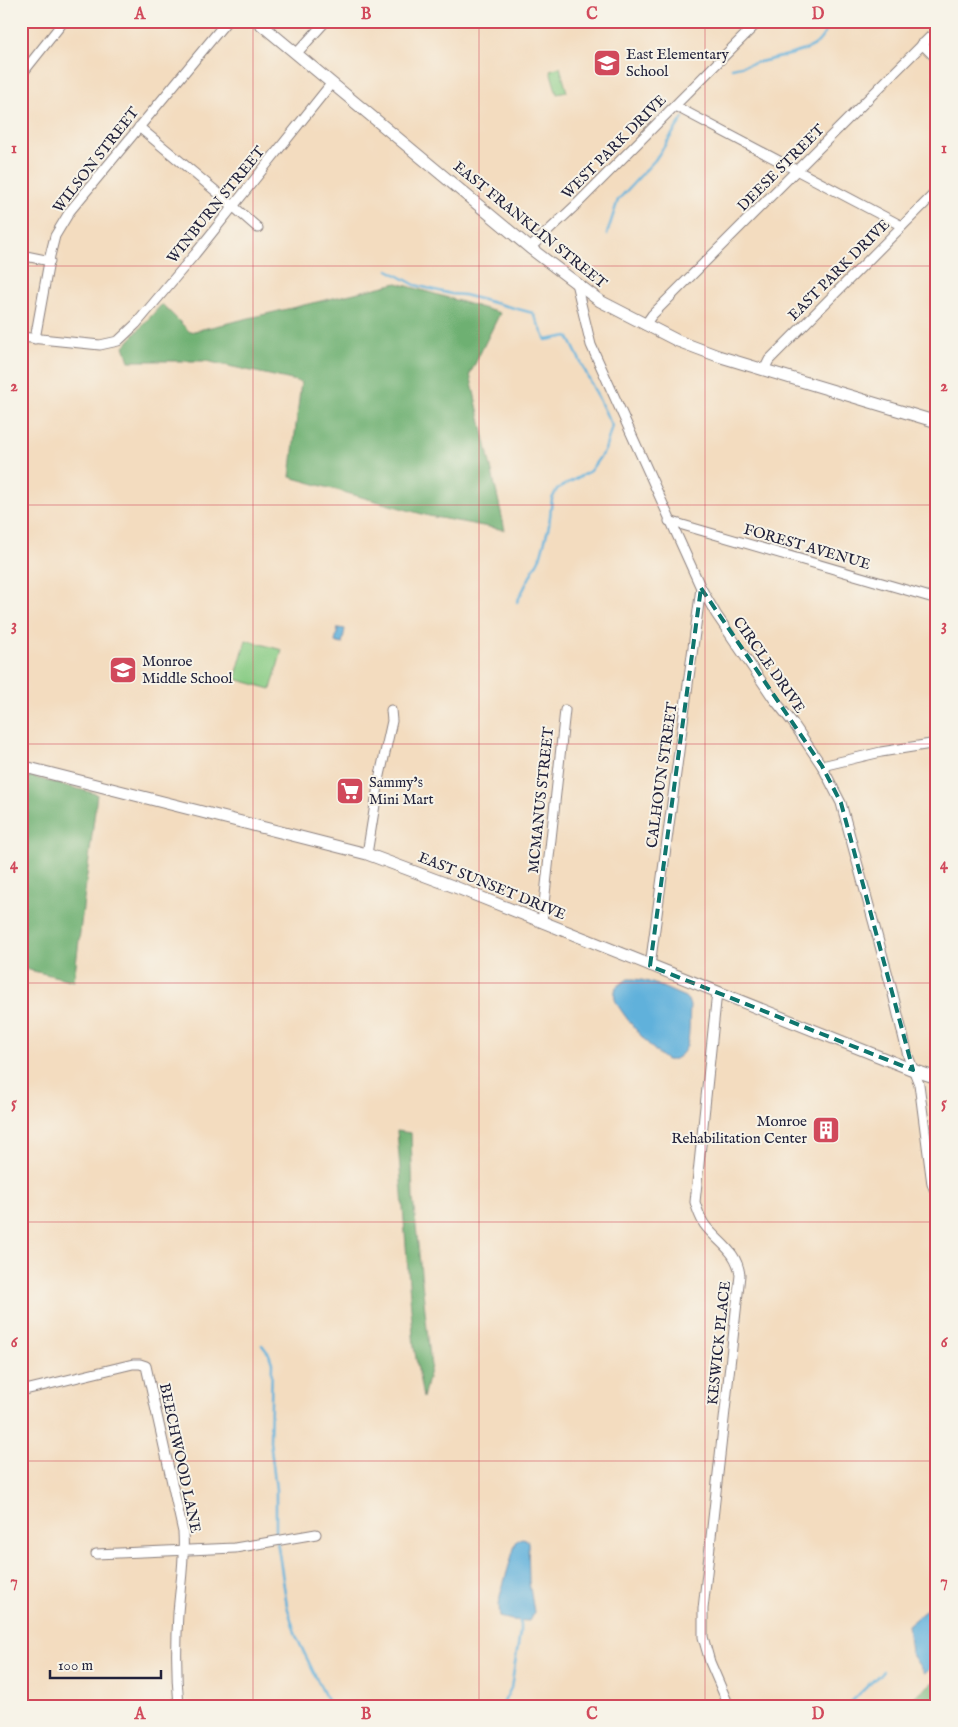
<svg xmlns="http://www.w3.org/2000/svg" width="958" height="1727" viewBox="0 0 958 1727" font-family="'IM FELL English',serif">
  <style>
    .green { fill: #89cc85; stroke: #567760 }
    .forest { fill: #6eb072; stroke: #486956 }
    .water { fill: #61b1db; stroke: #426a8b }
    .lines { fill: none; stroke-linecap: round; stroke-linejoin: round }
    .stream { stroke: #61b1db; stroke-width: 2.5 }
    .street-casing { stroke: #8a7f7d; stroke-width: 11 }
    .secondary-casing { stroke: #8a7f7d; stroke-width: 13 }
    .street { stroke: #fff; stroke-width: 9 }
    .secondary { stroke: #fff; stroke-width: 11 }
    .marked { fill: none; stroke: #0f766e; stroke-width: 4; stroke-dasharray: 10 6; stroke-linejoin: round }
    .grid { fill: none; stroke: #d1495b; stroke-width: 1; stroke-opacity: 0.55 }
    .labels { text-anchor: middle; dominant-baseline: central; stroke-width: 4; stroke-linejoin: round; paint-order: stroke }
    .poi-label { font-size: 15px; fill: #22223b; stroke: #f7f3e8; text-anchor: start }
    .street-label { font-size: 15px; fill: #22223b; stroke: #f7f3e8 }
    .neatline { fill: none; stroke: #d1495b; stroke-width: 2 }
    .grid-label { font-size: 16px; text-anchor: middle; font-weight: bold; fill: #d1495b }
  </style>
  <rect width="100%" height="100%" fill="#f7f3e8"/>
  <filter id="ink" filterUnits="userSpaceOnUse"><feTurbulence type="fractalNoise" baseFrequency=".02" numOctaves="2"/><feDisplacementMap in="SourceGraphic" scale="10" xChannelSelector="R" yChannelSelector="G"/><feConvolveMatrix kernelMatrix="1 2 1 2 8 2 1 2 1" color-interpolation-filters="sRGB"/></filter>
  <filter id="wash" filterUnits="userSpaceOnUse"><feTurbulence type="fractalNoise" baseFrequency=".0096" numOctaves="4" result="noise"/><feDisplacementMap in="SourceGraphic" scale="20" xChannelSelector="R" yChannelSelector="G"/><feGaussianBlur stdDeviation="1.12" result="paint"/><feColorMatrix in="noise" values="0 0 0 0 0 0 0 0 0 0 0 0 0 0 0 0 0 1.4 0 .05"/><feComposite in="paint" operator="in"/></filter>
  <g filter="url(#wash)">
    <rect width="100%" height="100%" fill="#f3dcbf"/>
    <g class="green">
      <path d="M560,67L567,92L557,94L550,70Z"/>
      <path d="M246,640L282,650L271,689L235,679Z"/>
    </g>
    <g class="forest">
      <path d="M397,283L500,313L470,374L505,530L429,516L290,477L301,382L206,361H129L124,346L162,304L190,332Z"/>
      <path d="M21,774L97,794L74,981L21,968Z"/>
      <path d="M397,1131L411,1133L413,1198L431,1366L423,1398L414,1347Z"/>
      <path d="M937,1679V1706H902Z"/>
    </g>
    <g class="water">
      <path d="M338,628L345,629L342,644L335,642Z"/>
      <path d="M628,979C648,978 667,990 685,997L688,1000L690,1006C689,1017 690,1035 687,1045C685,1052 676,1062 667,1060C656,1056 617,1009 615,999C614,995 615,991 616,987Z"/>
      <path d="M522,1538L526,1539L528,1542L529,1582L534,1612L529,1621L512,1620L500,1617L499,1606L500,1596L515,1545L517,1541Z"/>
      <path d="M937,1595V1664L924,1673L911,1653L908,1625L925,1611Z"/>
    </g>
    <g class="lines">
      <g class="stream">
        <path d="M732,68C749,64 805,54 816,44C823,38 827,29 832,21"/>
        <path d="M607,234L618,200L655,160L683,118"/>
        <path d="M388,270L415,285L451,294L464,295L533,313L546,340L568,336L612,426L605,450L590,471L557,489L552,499L549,525L541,555L517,602"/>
        <path d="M262,1345L269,1354L272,1363L270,1441L276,1489V1534L287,1606L296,1636L330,1706"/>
        <path d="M21,1645L28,1686L29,1706"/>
        <path d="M502,1706L511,1688L520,1633V1619"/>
        <path d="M847,1706L883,1671"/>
      </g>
    </g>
  </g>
  <g filter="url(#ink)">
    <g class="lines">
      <g class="street-casing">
        <g id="street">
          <path d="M922,44L937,59"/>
          <path d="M296,54L326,21"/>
          <path d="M21,75L64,21"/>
          <path d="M675,106L902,226"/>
          <path d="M139,127L218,193L258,228"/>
          <path d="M530,248L577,204L759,21"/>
          <path d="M21,255L50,261"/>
          <path d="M576,283L591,345L701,588L716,614L773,698L793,723L822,766L841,803L892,990L908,1056L919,1084L932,1184L937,1196"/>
          <path d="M645,325L652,315L937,30"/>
          <path d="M21,337L100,345L118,341L136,324L195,254L331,84"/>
          <path d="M35,339L50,256L55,236L70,211L227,21"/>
          <path d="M764,370L769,360L937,191"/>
          <path d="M669,521L937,599"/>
          <path d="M822,766L881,752L937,743"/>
          <path d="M367,854L379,780L392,721L391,710"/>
          <path d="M542,922L565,710"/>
          <path d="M650,966L701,588"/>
          <path d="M717,992L695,1202C697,1209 700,1217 704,1224C717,1242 737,1250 740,1275L703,1609V1637L710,1662L729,1706"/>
          <path d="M21,1391L133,1364H140L146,1366L183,1532C185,1560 180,1586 178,1613C176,1644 176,1675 179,1706"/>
          <path d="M96,1554L235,1548L316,1534"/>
        </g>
      </g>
      <g class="secondary-casing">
        <g id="secondary">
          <path d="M257,21L530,248L600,301L678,341L718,356L937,422"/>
          <path d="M21,766L367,854L455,887L913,1070L937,1078"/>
        </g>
      </g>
      <use href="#street" class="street"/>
      <use href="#secondary" class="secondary"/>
    </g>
  </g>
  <path class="marked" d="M701,588L822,766L841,803L913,1070L650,966Z"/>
  <path class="grid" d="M253,21V1706M479,21V1706M705,21V1706M21,266H937M21,505H937M21,744H937M21,983H937M21,1222H937M21,1461H937"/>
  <defs>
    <g id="school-square" transform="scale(1.4375)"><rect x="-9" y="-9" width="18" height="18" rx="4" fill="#d1495b" stroke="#f7f3e8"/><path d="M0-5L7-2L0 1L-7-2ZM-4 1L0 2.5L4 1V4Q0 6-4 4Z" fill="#fff"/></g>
    <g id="supermarket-square" transform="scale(1.4375)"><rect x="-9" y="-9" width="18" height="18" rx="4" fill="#d1495b" stroke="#f7f3e8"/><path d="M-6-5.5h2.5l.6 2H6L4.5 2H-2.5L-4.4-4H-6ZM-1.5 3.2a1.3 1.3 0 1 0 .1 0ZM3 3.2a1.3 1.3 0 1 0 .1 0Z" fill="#fff"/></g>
    <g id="building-square" transform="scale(1.4375)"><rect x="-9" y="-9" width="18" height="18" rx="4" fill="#d1495b" stroke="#f7f3e8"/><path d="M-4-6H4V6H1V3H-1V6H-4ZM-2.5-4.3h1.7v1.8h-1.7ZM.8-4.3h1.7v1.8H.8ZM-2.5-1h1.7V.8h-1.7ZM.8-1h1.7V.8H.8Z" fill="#fff"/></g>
  </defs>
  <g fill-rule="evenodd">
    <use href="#school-square" x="607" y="63"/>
    <use href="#school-square" x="123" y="670"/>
    <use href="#supermarket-square" x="350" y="791"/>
    <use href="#building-square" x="826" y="1130"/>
  </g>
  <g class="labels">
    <g class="poi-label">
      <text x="626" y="54">East Elementary<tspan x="626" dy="17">School</tspan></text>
      <text x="142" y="661">Monroe<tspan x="142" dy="17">Middle School</tspan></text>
      <text x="369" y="782">Sammy's<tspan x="369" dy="17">Mini Mart</tspan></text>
      <text x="807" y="1121" text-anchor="end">Monroe<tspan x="807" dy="17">Rehabilitation Center</tspan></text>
    </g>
    <g class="street-label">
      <text transform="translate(614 147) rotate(-45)">WEST PARK DRIVE</text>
      <text transform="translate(96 160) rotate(-52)">WILSON STREET</text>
      <text transform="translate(781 168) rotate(-45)">DEESE STREET</text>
      <text transform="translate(216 205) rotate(-51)">WINBURN STREET</text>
      <text transform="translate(530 225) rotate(39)">EAST FRANKLIN STREET</text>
      <text transform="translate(839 270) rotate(-45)">EAST PARK DRIVE</text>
      <text transform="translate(807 547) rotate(16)">FOREST AVENUE</text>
      <text transform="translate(769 665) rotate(55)">CIRCLE DRIVE</text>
      <text transform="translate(662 775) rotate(-82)">CALHOUN STREET</text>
      <text transform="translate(541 800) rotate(-84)">MCMANUS STREET</text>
      <text transform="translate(492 886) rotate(22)">EAST SUNSET DRIVE</text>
      <text transform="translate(719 1343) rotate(-84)">KESWICK PLACE</text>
      <text transform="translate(180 1458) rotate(78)">BEECHWOOD LANE</text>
    </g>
  </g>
  <rect width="958" height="1727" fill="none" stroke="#f7f3e8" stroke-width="55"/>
  <path d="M50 1670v8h111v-8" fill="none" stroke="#22223b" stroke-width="2.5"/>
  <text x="58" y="1670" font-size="15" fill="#22223b" stroke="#f7f3e8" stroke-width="4" paint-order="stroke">100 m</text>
  <rect x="28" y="28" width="902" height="1672" class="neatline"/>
  <g class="grid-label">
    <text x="140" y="19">A</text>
    <text x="366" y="19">B</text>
    <text x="592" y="19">C</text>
    <text x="818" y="19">D</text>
    <text x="14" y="153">1</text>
    <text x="944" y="153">1</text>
    <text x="14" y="391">2</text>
    <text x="944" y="391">2</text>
    <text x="14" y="630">3</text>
    <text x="944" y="630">3</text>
    <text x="14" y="869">4</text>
    <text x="944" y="869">4</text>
    <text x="14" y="1108">5</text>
    <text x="944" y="1108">5</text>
    <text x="14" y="1347">6</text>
    <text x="944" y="1347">6</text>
    <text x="14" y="1586">7</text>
    <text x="944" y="1586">7</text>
    <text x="140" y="1719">A</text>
    <text x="366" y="1719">B</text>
    <text x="592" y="1719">C</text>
    <text x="818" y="1719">D</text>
  </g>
</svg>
